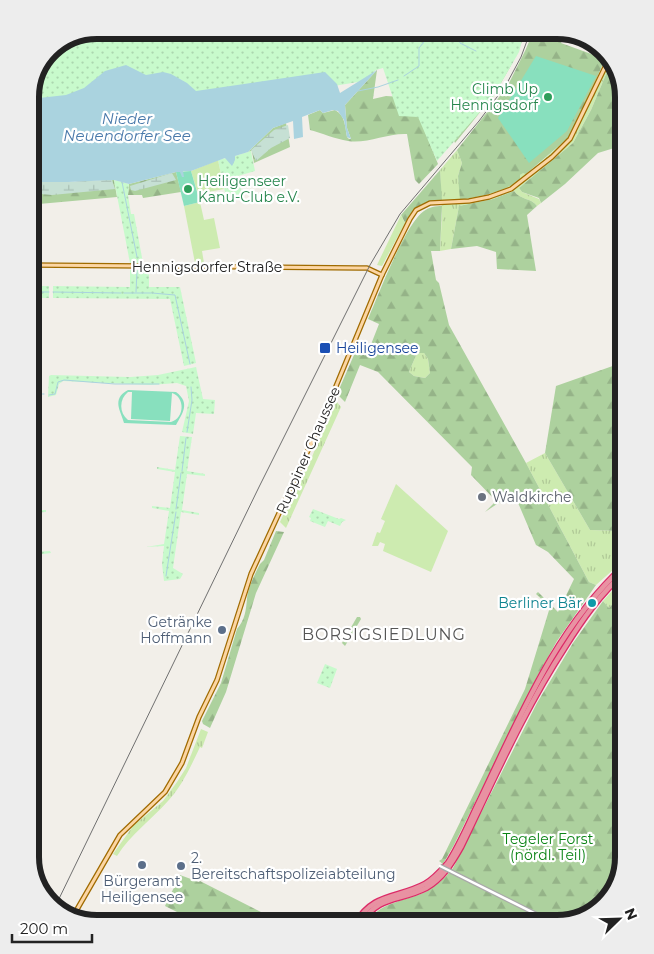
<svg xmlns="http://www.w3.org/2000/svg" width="654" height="954" viewBox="0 0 654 954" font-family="Montserrat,sans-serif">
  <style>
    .grass { fill: url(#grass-tufts) }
    .forest { fill: url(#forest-firs); fill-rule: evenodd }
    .wetland { fill: url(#wetland-marsh) }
    .park { fill: url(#park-dots) }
    .garden { fill: #cdebb0 }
    .pitch { fill: #88e0be; fill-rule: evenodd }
    .water { fill: #aad3df }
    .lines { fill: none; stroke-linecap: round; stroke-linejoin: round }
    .stream { stroke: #aad3df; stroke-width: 1 }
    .minor-casing { stroke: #a9a9a9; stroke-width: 5 }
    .major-casing { stroke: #a06b00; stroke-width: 5.5 }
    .highway-casing { stroke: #dc2a67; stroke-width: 7 }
    .minor { stroke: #fff; stroke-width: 2.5 }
    .major { stroke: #fcd6a4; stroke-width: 3 }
    .highway { stroke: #e892a2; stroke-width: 4.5 }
    .tram { stroke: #707070; stroke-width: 1 }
    .minor-bridge-casing { stroke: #a9a9a9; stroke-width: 5; stroke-linecap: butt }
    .minor-bridge { stroke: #fff; stroke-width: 2.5 }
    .leisure-dot { fill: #2e9e5b; stroke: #fff; stroke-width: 2 }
    .transit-dot { fill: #1a4fb4; stroke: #fff; stroke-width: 2 }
    .worship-dot { fill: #6b7280; stroke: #fff; stroke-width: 2 }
    .culture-dot { fill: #0f9aa8; stroke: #fff; stroke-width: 2 }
    .service-dot { fill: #5c6f8a; stroke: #fff; stroke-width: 2 }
    .labels { text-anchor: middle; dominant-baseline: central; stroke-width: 4.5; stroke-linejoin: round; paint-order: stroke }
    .leisure-label { font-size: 14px; fill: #27864d; stroke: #fff; text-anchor: end }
    .street-label { font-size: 14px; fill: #222; stroke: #fff }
    .transit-label { font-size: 14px; fill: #164399; stroke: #fff; text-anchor: start }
    .worship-label { font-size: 14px; fill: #5b616d; stroke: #fff; text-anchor: start }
    .culture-label { font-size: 14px; fill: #0d838f; stroke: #fff; text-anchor: end }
    .service-label { font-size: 14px; fill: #4e5e75; stroke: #fff; text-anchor: end }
    .park-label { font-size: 14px; fill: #0c8416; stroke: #fff }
    .water-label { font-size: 15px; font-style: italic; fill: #4a7aab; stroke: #fff }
    .quarter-label { font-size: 16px; letter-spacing: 1px; fill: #555; stroke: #fff }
    .rim { fill: none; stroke: #222; stroke-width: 6 }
  </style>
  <defs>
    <pattern id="grass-tufts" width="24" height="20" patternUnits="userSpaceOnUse" patternTransform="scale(1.25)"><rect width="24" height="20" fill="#cdebb0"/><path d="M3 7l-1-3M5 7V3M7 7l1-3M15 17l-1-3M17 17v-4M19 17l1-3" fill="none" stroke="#b0c997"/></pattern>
    <pattern id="forest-firs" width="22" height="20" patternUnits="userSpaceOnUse" patternTransform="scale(1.25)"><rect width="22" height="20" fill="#add19e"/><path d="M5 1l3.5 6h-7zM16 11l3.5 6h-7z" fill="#95b388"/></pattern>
    <pattern id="wetland-marsh" width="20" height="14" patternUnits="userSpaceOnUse" patternTransform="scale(1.25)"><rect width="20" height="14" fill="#c6e0d4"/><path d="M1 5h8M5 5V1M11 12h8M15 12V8" fill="none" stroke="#aac0b6"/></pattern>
    <pattern id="park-dots" width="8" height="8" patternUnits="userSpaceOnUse" patternTransform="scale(1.25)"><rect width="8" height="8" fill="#c8facc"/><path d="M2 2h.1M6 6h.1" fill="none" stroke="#acd6af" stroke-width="1.8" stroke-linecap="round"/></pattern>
  </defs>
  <rect width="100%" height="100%" fill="#f2efe9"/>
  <g class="grass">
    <path d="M608,56L612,60L591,110L573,143L519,188L522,192L539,199L541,203L537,206C532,198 520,200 514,191L493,199L459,206L451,249L440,251L442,215L440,170L457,150L462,163L458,176L461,200L492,193L520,179V175L523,172L527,174L568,138L583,110Z"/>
    <path d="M417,353H424L428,359L430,373L425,378L414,376L409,372Z"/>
    <path d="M337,402L341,407L286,528L280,522L302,474L307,469L334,403Z"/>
    <path d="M545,453L590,530L624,531V560L596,585L589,582L526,463Z"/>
    <path d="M624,578V592L609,608L603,601Z"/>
    <path d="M201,729L208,732L202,748L200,747C191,766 182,786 168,801C151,820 131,834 117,856L113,854L133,826L163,801L177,782L186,768Z"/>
  </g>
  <g class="forest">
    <path d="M508,30H526C511,76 485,107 455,143L451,133L422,124L438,164L419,184L415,180L407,134C387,133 367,144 348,141C335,139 322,133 310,130L308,115L320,110L323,113L335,110C345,115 345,126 347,137L349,139H351L347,128L345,105L377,70L373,99L386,96L402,97Z"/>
    <path d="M534,30H549L564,35L561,43L605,59L583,110L568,138L526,174L523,173L520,175V179C503,193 481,196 460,200L458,176L462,163L457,150L507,87L525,51Z"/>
    <path d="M612,60L615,63L624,96V145L598,153L565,184L541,203L539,198L522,192L519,188L573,143L591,110Z"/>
    <path d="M286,123L290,147L254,163L252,151L248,152L273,128Z"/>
    <path d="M440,170L442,200C423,201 416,206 405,223L401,215Z"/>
    <path d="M176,172L181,192L143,198L142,195H128L129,184Z"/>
    <path d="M114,180L117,197L39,204L35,184Z"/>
    <path d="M514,191C520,200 532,198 537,206L527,215L536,271L497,269L496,252L477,246L451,249L459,206L493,199Z"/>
    <path d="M442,206L440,251H431L436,280L439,283L449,325L526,463L589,582L596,585L557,641L538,675L454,845L443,864L439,861L442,859L525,689L550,607L536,594L538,592L558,612L574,579L548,552L536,545L516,498L509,502L506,498L485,512L496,501L471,475L472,467L378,372L360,365L345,402L337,394L357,348L368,352L379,324L368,319C378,296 405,224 424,211C429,207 436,206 442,206ZM417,353H424L428,359L430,373L425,378L414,376L409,372Z"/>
    <path d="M624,362V531L590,530L545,453L556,386Z"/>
    <path d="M276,531L284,532L256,593L226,692L210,728L203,724L202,721L221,683L237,629C245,620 246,610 247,599C248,587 255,574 260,564L264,560Z"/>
    <path d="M624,592V858L615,891L591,915L558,924H367C377,903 404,901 423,893C435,887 444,879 453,868L537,703L573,643L603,601L609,608Z"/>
    <path d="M357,617H360L361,619L345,646L342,643Z"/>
    <path d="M180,875L199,882L200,881L269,916L264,924H209L192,915L189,918L165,906Z"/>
  </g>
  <g class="wetland">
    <path d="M288,125L290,138L271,148L256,161L251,150L274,130Z"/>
    <path d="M172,173L176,180L135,191L131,190L130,186Z"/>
    <path d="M112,180L115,189L52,195L41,194L37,192L35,184L39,182H68Z"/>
  </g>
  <g class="park">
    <path d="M96,30H525L519,52L493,97L437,161L418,117L399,116L383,68L376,70L364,81L219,105L30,99V92L52,47Z"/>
    <path d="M251,151L255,171L238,176L242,194L226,197L218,160L226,158L235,160V156Z"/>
    <path d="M114,180L129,184L128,195L131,214H134L143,263H130Z"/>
    <path d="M130,270H149V287H180L196,363L184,366L170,299L53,298V286L130,287Z"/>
    <rect x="30" y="286" width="19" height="12"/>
    <path d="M196,367L203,399L215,400L214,414L196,413L193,434L182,432L189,401L186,386L177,383L150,385L63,381L59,384L56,395L48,397L49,376L51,375L130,377L158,375Z"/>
    <path d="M180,436L192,437L187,471L205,474V476L187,474L182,510L199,513V515L181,512L173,568L183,574L180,579L164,581L162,564L164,546L146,547L164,544L169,511L152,508V506L170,508L175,472L157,469V467L175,470Z"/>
    <path d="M313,509L339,519L341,518L346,520L342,522L340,526L328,521L325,527L310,521L311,518L309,517Z"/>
    <path d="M30,510H46V512L30,513L34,552L50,551L51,553L35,555L40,596L30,597Z"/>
    <path d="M325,664L337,669L330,688L317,683Z"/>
  </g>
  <g class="garden">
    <path d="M218,160L224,189L198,194L191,171Z"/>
    <path d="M200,202L204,220L214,218L220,248L202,251L204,263H195L184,206Z"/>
    <path d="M401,215L405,223L382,266L377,265Z"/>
    <path d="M396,484L448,531L431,572L383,551L385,544L380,542L378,546H372L377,532L380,533L385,521L381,519Z"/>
  </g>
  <g class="pitch">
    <path d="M536,56L596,76L567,131L529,163L498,118Z"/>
    <path d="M191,171L200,202L184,206L176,172Z"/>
    <path d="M128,390L176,392C191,403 182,414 176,425L124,423C121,411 111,399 128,390ZM128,392H132L131,419L170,421L172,393C185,397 185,418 171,422L128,420C119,413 119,399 128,392Z"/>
  </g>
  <path class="water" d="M126,65L146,75L163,72L171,74L187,83L196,91L325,72L337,84L340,93L377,70L345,105L347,128L351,139L347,137L344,120L338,111L333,110L323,113L320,110L302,117L303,137L294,139L293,121L273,128L248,152L235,156V160L232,166L225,158L191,171H183L184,177H182L180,172H176L129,184L114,180L68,182H39L30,184V99L66,95L84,88L105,71Z"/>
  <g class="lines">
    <g class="stream">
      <path d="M457,30L462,32L464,30"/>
      <path d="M462,32L459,38L460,43L476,51"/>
      <path d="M404,76L419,66V48L428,37L439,30"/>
      <path d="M358,91L378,87L398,80"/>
      <path d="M122,182L137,257"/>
      <path d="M30,292H49"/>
      <path d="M53,292L121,293"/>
      <path d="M136,292L137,271"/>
      <path d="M124,293H151"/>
      <path d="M152,293L175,295L190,364"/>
      <path d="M30,394H44"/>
      <path d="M49,395L55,394L58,382L64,380L115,384H159"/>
      <path d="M187,432L192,400L191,387"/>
      <path d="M182,471L186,438"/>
      <path d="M176,509L181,473"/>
      <path d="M30,564L34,594"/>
      <path d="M166,576L176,512"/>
    </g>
    <g class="minor-casing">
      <path id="minor" d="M452,872L556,924"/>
    </g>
    <g class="major-casing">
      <g id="major">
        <path d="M30,265L359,268H367L382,275"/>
        <path d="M72,918L120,835L165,792L182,763L199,717L217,680L251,574L322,420L382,275L410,219L416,210L430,203L469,201L489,197L511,189L552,157L570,139L610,57"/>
      </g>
    </g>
    <g class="highway-casing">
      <g id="highway">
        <path d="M355,924C374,892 397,899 425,884C434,879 441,871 448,863C461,843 470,820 481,798C520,717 556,628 624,566"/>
        <path d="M360,924C380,894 399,902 426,888C443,878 452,863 461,847C494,779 524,710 565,647C582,620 600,594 624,573"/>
      </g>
    </g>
    <use href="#minor" class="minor"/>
    <use href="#major" class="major"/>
    <use href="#highway" class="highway"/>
    <path class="tram" d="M55,907L259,487L370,265L400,214L479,121L506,85L521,57L531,30"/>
    <g class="minor-bridge-casing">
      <path id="minor-bridge" d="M440,866L452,872"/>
    </g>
    <use href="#minor-bridge" class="minor-bridge"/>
  </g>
  <g class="leisure-dot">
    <circle cx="548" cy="97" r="5"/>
    <circle cx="188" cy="189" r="5"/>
  </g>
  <rect class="transit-dot" x="319" y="342" width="12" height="12" rx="2.5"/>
  <circle class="worship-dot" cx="482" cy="497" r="5"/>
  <circle class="culture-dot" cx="592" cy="603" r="5"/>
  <g class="service-dot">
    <circle cx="222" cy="630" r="5"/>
    <circle cx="142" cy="865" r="5"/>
    <circle cx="181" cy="866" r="5"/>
  </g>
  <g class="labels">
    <g class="leisure-label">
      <text x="538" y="89">Climb Up<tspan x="538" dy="16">Hennigsdorf</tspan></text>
      <text x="198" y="181" text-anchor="start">Heiligenseer<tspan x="198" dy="16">Kanu-Club e.V.</tspan></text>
    </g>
    <g class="street-label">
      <text x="207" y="267">Hennigsdorfer Straße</text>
      <text transform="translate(308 450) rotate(-66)">Ruppiner Chaussee</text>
    </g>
    <g class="transit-label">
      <text x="336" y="348">Heiligensee</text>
    </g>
    <g class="worship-label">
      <text x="492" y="497">Waldkirche</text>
    </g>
    <g class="culture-label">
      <text x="582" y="603">Berliner Bär</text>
    </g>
    <g class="service-label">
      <text x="212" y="622">Getränke<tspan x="212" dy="16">Hoffmann</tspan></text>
      <text x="191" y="858" text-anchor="start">2.<tspan x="191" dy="16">Bereitschaftspolizeiabteilung</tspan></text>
      <text x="142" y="881" text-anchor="middle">Bürgeramt<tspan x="142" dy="16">Heiligensee</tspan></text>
    </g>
    <g class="park-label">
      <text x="548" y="839">Tegeler Forst<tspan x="548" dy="16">(nördl. Teil)</tspan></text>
    </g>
    <g class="water-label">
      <text x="127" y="118">Nieder<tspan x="127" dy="17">Neuendorfer See</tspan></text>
    </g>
    <g class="quarter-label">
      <text x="384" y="634">BORSIGSIEDLUNG</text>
    </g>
  </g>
  <path d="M0 0H654V954H0ZM97 39H557A58 58 0 0 1 615 97V857A58 58 0 0 1 557 915H97A58 58 0 0 1 39 857V97A58 58 0 0 1 97 39Z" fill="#ededed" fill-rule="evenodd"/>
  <path class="rim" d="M97 39H557A58 58 0 0 1 615 97V857A58 58 0 0 1 557 915H97A58 58 0 0 1 39 857V97A58 58 0 0 1 97 39Z"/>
  <g transform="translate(619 919) rotate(67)" stroke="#ffffff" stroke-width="4" paint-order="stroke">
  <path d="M0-4L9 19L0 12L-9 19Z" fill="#222222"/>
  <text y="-8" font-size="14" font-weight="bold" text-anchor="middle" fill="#222222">N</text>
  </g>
  <path d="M12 934v8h80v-8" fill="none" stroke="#222222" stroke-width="2.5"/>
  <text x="20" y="934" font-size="15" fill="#222222" stroke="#ffffff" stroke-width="4" paint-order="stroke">200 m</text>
</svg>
